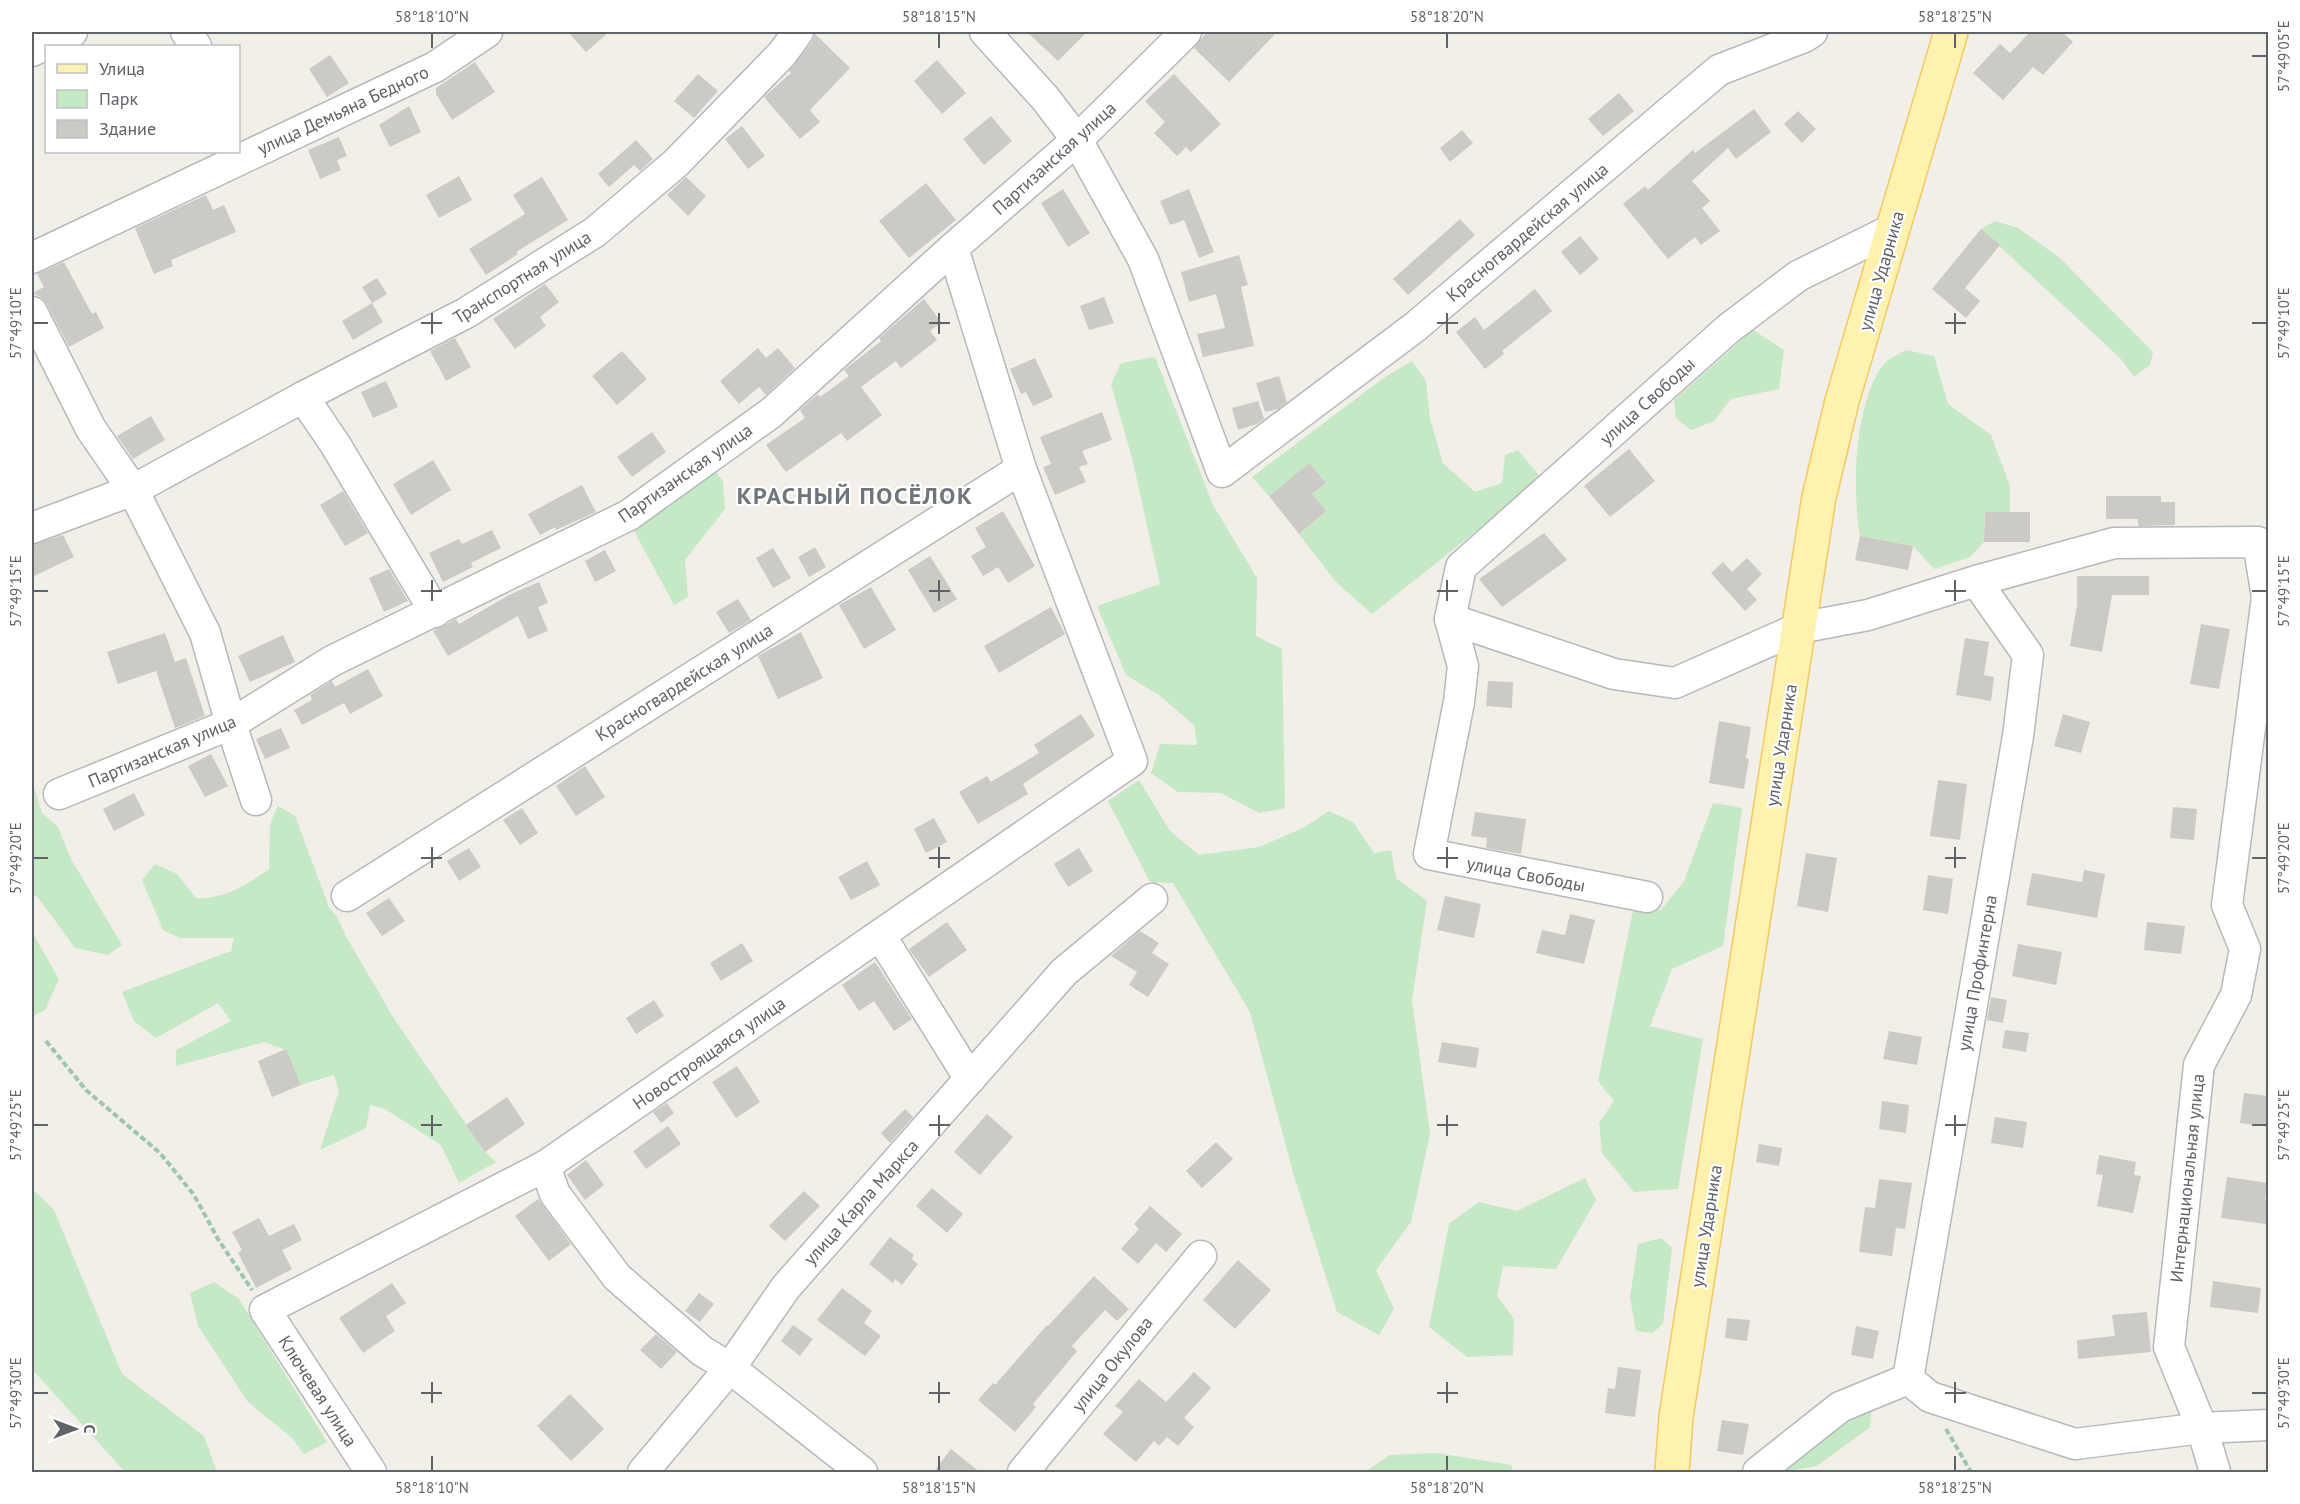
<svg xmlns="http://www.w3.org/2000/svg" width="2300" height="1504" viewBox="0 0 2300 1504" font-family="'PT Sans',sans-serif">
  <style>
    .green { fill: #c5e8c5 }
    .building { fill: #cccac5 }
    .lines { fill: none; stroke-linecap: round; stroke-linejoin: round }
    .minor-casing { stroke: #b5b8bc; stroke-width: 33 }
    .major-casing { stroke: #f2c960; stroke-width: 36 }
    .path { stroke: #9cc7a9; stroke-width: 4; stroke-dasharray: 6 3; stroke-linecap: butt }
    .minor { stroke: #fff; stroke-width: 30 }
    .major { stroke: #fff2af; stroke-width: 33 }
    .ticks { fill: none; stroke: #5f6368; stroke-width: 2 }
    .labels { text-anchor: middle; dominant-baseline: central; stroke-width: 4.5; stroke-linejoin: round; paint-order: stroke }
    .street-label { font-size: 18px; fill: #5f6368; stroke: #fff }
    .district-label { font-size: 24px; font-weight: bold; letter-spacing: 1.5px; fill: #70757a; stroke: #fff }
    .neatline { fill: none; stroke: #5f6368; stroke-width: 2 }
    .ticks-label { font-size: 15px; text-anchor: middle; fill: #5f6368 }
  </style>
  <rect width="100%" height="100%" fill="#f1efe8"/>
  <g class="green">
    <path d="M1995,221L2018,228L2060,258L2153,352L2150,365L2134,377L2121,359L1981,229Z"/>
    <path d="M1753,330L1784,350L1779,389L1731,399L1714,421L1691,430L1676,418L1674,400Z"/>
    <path d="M1906,350L1934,356L1948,404L1991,435L2010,486V512H1985L1984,542L1970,557L1934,569L1913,546L1860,536C1852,490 1854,404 1883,365C1888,359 1899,354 1906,350Z"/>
    <path d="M1155,357L1213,505L1257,578L1256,636L1282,649L1285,808L1259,813L1221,793L1178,792L1151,773L1160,744L1197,745L1194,725L1159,695L1126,675L1097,606L1160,584L1133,462L1111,384L1121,363Z"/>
    <path d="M1412,361L1426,381L1430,419L1443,463L1475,492L1502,483L1505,455L1518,450L1542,479L1372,614L1336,582L1299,534L1326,511L1312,494L1326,483L1309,463L1269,496L1252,477L1385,377Z"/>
    <path d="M711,464L723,482L725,509L685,560L688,597L674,605L632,527Z"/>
    <path d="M1139,780L1170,831L1199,855L1259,847L1303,828L1329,811L1353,822L1374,853L1391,850L1396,878L1427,901L1412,1000L1430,1134L1411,1222L1376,1270L1394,1309L1379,1335L1337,1312L1294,1176L1250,1012L1173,883L1150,882L1108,801Z"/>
    <path d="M32,788H34L42,813L58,827L71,859L122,945L108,955L75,948L37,896L32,897Z"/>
    <path d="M1713,803L1742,808L1723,946L1672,969L1650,1026L1703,1039L1678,1189L1634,1192L1602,1153L1599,1123L1614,1101L1598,1081L1634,906L1661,910L1684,881Z"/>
    <path d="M278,806L295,816L329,907L337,917L347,938L393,1017L485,1152L496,1162L459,1183L441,1145L385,1109L370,1105L366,1128L320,1150L339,1091L334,1075L301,1085L286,1050L264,1042L176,1066V1050L231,1021L218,1003L156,1038L134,1021L122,992L231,951L234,938H180L163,930L142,880L155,864L177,874L196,898C223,900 247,885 269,869L270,824Z"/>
    <path d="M32,932L59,979L45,1010L32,1016Z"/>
    <path d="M1585,1178L1596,1200L1556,1269L1503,1266L1497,1296L1514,1319L1513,1355L1467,1357L1429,1327L1449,1224L1479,1202L1517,1211Z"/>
    <path d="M32,1189L54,1210L122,1374L204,1436L217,1472H125L32,1369Z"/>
    <path d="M1661,1238L1672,1248L1663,1324L1652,1333L1636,1331L1630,1297L1638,1244Z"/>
    <path d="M214,1282L239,1299L327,1442L304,1454L292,1438L248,1402L198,1326L190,1293Z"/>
    <path d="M1863,1409L1871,1412L1870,1427L1817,1466L1785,1472L1795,1453Z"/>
    <path d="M1436,1453L1512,1465V1472H1365L1390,1455Z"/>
  </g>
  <g class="building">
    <path d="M568,32H609L586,52Z"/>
    <path d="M1027,32H1087L1058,61Z"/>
    <path d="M1207,32H1277L1229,82L1194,48Z"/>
    <path d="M2030,32H2062L2073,42L2043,75L2033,67L2003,100L1973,73L2000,44L2010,53Z"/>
    <path d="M815,34L850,68L810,110L820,122L800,139L764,97L791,73L789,71L812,42Z"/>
    <path d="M330,55L349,83L327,97L309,69Z"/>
    <path d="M937,60L966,93L942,114L914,81Z"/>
    <path d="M475,62L495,92L452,120L436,94V88Z"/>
    <path d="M698,74L718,91L694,118L674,101Z"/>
    <path d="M1174,74L1221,124L1191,152L1186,147L1177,156L1154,133L1165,122L1145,101Z"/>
    <path d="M1619,93L1634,111L1603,136L1588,119Z"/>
    <path d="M409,106L421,132L390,147L379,125Z"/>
    <path d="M1754,109L1771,132L1736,159L1728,148L1692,181L1710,201L1702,208L1720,231L1701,245L1695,237L1668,259L1623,204L1645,186L1648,190L1693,150L1695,153Z"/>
    <path d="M1798,111L1816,129L1802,143L1784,124Z"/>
    <path d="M991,116L1012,141L984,165L963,139Z"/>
    <path d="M742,126L765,156L748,169L725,139Z"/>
    <path d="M1462,130L1473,143L1450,162L1440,148Z"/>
    <path d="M339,137L347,156L337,160L341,170L320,179L308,150Z"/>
    <path d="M636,140L653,159L640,171L634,165L609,187L598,174Z"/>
    <path d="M459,176L472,200L439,218L426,195Z"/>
    <path d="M542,177L568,220L516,252L518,254L486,275L469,249L525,214L513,195Z"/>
    <path d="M686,177L706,196L688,216L667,195Z"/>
    <path d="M926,183L956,220L909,258L879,221Z"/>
    <path d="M1063,189L1090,233L1068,247L1041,203Z"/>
    <path d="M1189,189L1214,252L1199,258L1184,220L1170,225L1160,201Z"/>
    <path d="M206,195L213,210L224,205L236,232L171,260L173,266L154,274L135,228Z"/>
    <path d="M1460,219L1475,235L1408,295L1393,279Z"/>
    <path d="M1981,229L2000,245L1965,288L1980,301L1966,318L1932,289Z"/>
    <path d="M1580,236L1599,259L1580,275L1561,252Z"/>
    <path d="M1239,255L1248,285L1241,287L1254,346L1203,357L1197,334L1225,328L1216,294L1189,302L1181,272Z"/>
    <path d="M64,262L92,314L96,312L104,328L69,347L47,304L42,298L33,293L44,287L37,274Z"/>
    <path d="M377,278L387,294L372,303L362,287Z"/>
    <path d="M545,284L559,302L540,317L546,326L515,349L493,319Z"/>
    <path d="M1535,289L1552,311L1502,351L1504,354L1485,369L1456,332L1475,317L1484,330Z"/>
    <path d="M1104,297L1114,323L1089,330L1080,306Z"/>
    <path d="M924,299L941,322L930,331L937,340L901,368L896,361L861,387L882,415L847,441L841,433L786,472L766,445L805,418L800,410L818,394L820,397L849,376L844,370L881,341L879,338Z"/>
    <path d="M372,303L383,322L353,340L342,321Z"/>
    <path d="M455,338L471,367L446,381L430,351Z"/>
    <path d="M758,348L766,358L778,348L795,368L766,395L759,387L739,404L720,381Z"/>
    <path d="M622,351L647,379L617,405L592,376Z"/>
    <path d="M1035,358L1053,397L1033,406L1026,392L1021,394L1010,369Z"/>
    <path d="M1279,376L1287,402L1278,409L1265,412L1256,383Z"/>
    <path d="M386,381L398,407L373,418L361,392Z"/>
    <path d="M1258,401L1264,419L1257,424L1238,430L1232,408Z"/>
    <path d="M1102,412L1112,440L1082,451L1088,464L1079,467L1086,482L1055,495L1043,467L1051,464L1040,437Z"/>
    <path d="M151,416L165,440L133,459L117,436Z"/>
    <path d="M652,432L666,452L632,477L617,457Z"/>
    <path d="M1629,449L1655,481L1610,517L1584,486Z"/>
    <path d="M433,460L451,490L411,515L393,484Z"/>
    <path d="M1309,463L1326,483L1312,494L1326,511L1299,534L1269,496Z"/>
    <path d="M582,485L596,512L556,530L555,527L540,535L528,514Z"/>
    <path d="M343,491L368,533L345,546L320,505Z"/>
    <path d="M2106,496H2161V502H2175V525L2138,526V519H2106Z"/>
    <path d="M1003,511L1035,566L1008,583L998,567L983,576L971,556L986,547L975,528Z"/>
    <path d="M1985,512H2030V542H1984Z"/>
    <path d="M492,530L501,548L471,563L473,567L443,582L429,553L459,539L462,544Z"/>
    <path d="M1544,533L1567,560L1502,607L1479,579Z"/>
    <path d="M63,535L74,557L32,577V545Z"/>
    <path d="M1860,536L1913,546L1908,570L1855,560Z"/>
    <path d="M815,547L826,567L809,577L798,557Z"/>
    <path d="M773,548L791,578L773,588L756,558Z"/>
    <path d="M605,550L616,571L595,582L585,561Z"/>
    <path d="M930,556L957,599L934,613L908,570Z"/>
    <path d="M1747,558L1762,574L1747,589L1757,600L1745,611L1711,573L1723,562L1732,572Z"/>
    <path d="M389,569L408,601L384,612L369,578Z"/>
    <path d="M2077,576H2149V595H2112L2102,652L2070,646L2077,605Z"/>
    <path d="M539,582L548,603L538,607L548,631L528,639L518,616L448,656L433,631L456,619L459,624L509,595Z"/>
    <path d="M871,587L896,630L864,649L839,605Z"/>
    <path d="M738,599L751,620L729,633L716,612Z"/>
    <path d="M1051,607L1065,634L999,673L984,646Z"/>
    <path d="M2201,624L2230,629L2219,689L2190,684Z"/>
    <path d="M801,632L823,678L778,699L758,656Z"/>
    <path d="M165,633L175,662L186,658L205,716L175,728L156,671L118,684L107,652Z"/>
    <path d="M283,635L295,662L250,682L238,656Z"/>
    <path d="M1965,638L1989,642L1984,675L1994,677L1991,701L1956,695Z"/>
    <path d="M368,669L383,696L350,714L344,703L302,725L294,710L312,700L310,695L332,681L335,687Z"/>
    <path d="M1488,681L1513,682L1512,708L1486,706Z"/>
    <path d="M1081,714L1095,736L1023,784L1028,794L978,824L959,792L987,776L991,782L1039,753L1034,745Z"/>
    <path d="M2063,714L2090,722L2081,753L2054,746Z"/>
    <path d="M1719,721L1751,727L1746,758L1749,759L1744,789L1709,783Z"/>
    <path d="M281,728L290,748L265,759L256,739Z"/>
    <path d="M211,754L228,786L205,797L188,766Z"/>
    <path d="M585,766L605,797L576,816L556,786Z"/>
    <path d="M1938,780L1967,784L1960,840L1930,836Z"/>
    <path d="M134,793L145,815L114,831L103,809Z"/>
    <path d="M2173,807L2197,809L2194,840L2170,838Z"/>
    <path d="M522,808L538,833L520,845L503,820Z"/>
    <path d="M1475,812L1526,819L1521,854L1486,848L1487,838L1471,836Z"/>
    <path d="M934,818L947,842L926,853L914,829Z"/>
    <path d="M469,848L481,867L459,881L447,861Z"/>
    <path d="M1079,848L1093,871L1068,887L1054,864Z"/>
    <path d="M1806,853L1837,858L1828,912L1797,906Z"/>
    <path d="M867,861L880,885L851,900L838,877Z"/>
    <path d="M2084,870L2105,874L2097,918L2026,905L2032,873L2082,882Z"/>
    <path d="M1928,875L1953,879L1948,914L1923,910Z"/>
    <path d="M1445,896L1481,904L1474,938L1437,930Z"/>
    <path d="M389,898L405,921L382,936L366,913Z"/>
    <path d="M1570,914L1595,920L1584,964L1536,953L1542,930L1565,935Z"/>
    <path d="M947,922L967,950L929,977L909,949Z"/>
    <path d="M2147,922L2185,926L2181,954L2144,950Z"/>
    <path d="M1140,931L1159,943L1152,953L1169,964L1148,997L1129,985L1137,972L1111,956Z"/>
    <path d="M742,943L753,961L721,981L710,963Z"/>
    <path d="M2018,944L2062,952L2056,985L2012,976Z"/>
    <path d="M875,962L912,1019L894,1031L874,1001L859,1011L842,985Z"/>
    <path d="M1991,997L2007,1000L2003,1023L1987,1020Z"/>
    <path d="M654,1000L664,1016L636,1034L626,1018Z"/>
    <path d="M2005,1030L2029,1033L2026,1052L2002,1048Z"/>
    <path d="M1889,1031L1922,1037L1917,1065L1883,1059Z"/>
    <path d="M1442,1042L1479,1048L1476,1068L1438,1062Z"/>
    <path d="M286,1049L301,1085L272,1097L258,1061Z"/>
    <path d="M737,1066L760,1102L736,1118L712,1082Z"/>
    <path d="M2244,1093L2268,1096V1127L2240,1123Z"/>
    <path d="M507,1097L525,1124L485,1152L466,1125Z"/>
    <path d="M1882,1101L1909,1105L1906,1133L1879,1129Z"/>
    <path d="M667,1103L674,1113L661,1123L653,1112Z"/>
    <path d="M905,1109L913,1117L890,1143L881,1133Z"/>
    <path d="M987,1114L1013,1137L980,1175L954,1152Z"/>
    <path d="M1995,1117L2027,1122L2023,1148L1991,1143Z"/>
    <path d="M668,1126L681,1144L646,1169L633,1151Z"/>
    <path d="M1216,1142L1233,1159L1202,1188L1186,1171Z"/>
    <path d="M1759,1144L1782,1148L1779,1166L1756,1162Z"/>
    <path d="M2099,1155L2136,1162L2134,1175L2141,1176L2133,1213L2097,1206L2103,1175L2096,1174Z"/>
    <path d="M586,1160L604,1185L585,1200L567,1175Z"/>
    <path d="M2227,1177L2268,1183L2265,1199L2268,1200L2266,1224L2221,1218Z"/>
    <path d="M1879,1179L1912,1183L1905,1229L1896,1228L1892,1256L1859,1252L1865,1207L1875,1208Z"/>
    <path d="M932,1188L963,1214L947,1233L916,1206Z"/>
    <path d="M804,1191L820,1206L785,1241L769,1226Z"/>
    <path d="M538,1199L571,1244L549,1261L515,1216Z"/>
    <path d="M1150,1206L1182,1234L1166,1252L1156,1243L1138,1264L1121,1249L1139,1229L1134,1224Z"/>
    <path d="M259,1218L269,1236L294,1224L302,1240L282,1250L292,1269L256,1288L238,1253L242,1250L232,1232Z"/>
    <path d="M890,1237L914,1255L912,1259L918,1264L902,1285L895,1279L893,1283L869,1264Z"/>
    <path d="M1238,1260L1271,1290L1235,1329L1203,1300Z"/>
    <path d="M1094,1276L1129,1309L1117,1321L1105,1310L1072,1346L1077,1351L1033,1404L1036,1407L1015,1432L978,1400L993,1383L995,1385L1047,1325L1048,1326Z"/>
    <path d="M2213,1281L2261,1288L2258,1313L2210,1307Z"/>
    <path d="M392,1283L406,1303L386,1316L395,1331L363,1353L339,1318Z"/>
    <path d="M842,1288L872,1311L864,1323L881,1336L865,1356L817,1320Z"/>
    <path d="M699,1293L714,1304L700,1322L685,1311Z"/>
    <path d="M2147,1312L2151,1352L2078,1359L2077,1340L2115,1336L2112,1315Z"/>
    <path d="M1727,1318L1750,1320L1747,1341L1725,1338Z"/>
    <path d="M793,1325L813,1339L800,1356L781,1341Z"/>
    <path d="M1856,1326L1879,1331L1873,1359L1851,1355Z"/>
    <path d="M656,1334L677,1352L661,1369L640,1350Z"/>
    <path d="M1618,1367L1641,1370L1635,1417L1605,1413L1608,1388L1615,1389Z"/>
    <path d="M1194,1372L1211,1388L1184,1418L1194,1427L1178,1446L1167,1437L1159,1446L1154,1441L1136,1462L1103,1434L1123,1412L1115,1406L1139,1379L1166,1402Z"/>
    <path d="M570,1394L604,1429L571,1461L537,1426Z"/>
    <path d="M1722,1420L1749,1424L1743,1455L1717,1451Z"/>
    <path d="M951,1449L981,1473H933Z"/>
  </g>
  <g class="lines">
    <g class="minor-casing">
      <g id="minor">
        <path d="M186,32L196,46"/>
        <path d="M985,32L1045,98L1077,140L1143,259L1222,472L1415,327L1719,70L1804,37L1812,32"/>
        <path d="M32,51L72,32"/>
        <path d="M1893,229L1798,276L1728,329L1461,567L1450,619L1614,674L1675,683L1799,628L1868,615L1976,581L2114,543L2258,542L2267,597L2227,905L2245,949L2236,995L2199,1065L2169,1347L2202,1428L2215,1472"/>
        <path d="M32,258L435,67L487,32"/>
        <path d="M32,312L91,429L133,490L205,633L231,724L256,800"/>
        <path d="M303,397L335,444L435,612"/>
        <path d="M32,528L133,490L303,397L466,313L595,232L676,163L782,54L798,32"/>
        <path d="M1450,619L1463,666L1459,702L1429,854L1647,897"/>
        <path d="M59,794L231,724L332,661L629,515L771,413L953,248L1077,140L1186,32"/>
        <path d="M347,896L1021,469"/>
        <path d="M880,935L970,1079"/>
        <path d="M545,1166L555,1194L617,1277L702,1351L730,1368L862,1472"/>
        <path d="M1908,1379L2018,736L2028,655L1976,581"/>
        <path d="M371,1472L265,1310L545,1166L1132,761L1021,469L953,248"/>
        <path d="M643,1472L730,1368L786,1287L1064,972L1152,899"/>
        <path d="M1023,1472L1201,1256"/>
        <path d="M1758,1472L1840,1407L1908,1379L1930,1397L2075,1444L2202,1428L2268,1425"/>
      </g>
    </g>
    <g class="major-casing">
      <path id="major" d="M1672,1472L1676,1417L1819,497L1842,401L1951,32"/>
    </g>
    <g class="path">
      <path d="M46,1041L86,1090L160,1153L194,1195L218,1239L252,1290"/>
      <path d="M1946,1429L1971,1472"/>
    </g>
    <use href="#minor" class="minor"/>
    <use href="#major" class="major"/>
  </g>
  <path class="ticks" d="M432,33V48M939,33V48M1447,33V48M1955,33V48M2252,56H2267M432,313V334M939,313V334M1447,313V334M1955,313V334M33,323H48M421,323H442M929,323H950M1437,323H1458M1945,323H1966M2252,323H2267M432,580V601M939,580V601M1447,580V601M1955,580V601M33,591H48M421,591H442M929,591H950M1437,591H1458M1945,591H1966M2252,591H2267M432,847V868M939,847V868M1447,847V868M1955,847V868M33,858H48M421,858H442M929,858H950M1437,858H1458M1945,858H1966M2252,858H2267M432,1115V1136M939,1115V1136M1447,1115V1136M1955,1115V1136M33,1125H48M421,1125H442M929,1125H950M1437,1125H1458M1945,1125H1966M2252,1125H2267M432,1382V1403M939,1382V1403M1447,1382V1403M1955,1382V1403M33,1393H48M421,1393H442M929,1393H950M1437,1393H1458M1945,1393H1966M2252,1393H2267M432,1456V1471M939,1456V1471M1447,1456V1471M1955,1456V1471"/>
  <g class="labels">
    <g class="street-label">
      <text transform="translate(343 110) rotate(-25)">улица Демьяна Бедного</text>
      <text transform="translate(1054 158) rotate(-42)">Партизанская улица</text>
      <text transform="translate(1527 232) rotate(-40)">Красногвардейская улица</text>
      <text transform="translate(1881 271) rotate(-74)">улица Ударника</text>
      <text transform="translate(522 277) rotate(-32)">Транспортная улица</text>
      <text transform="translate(1647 401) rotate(-42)">улица Свободы</text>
      <text transform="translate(685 473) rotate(-35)">Партизанская улица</text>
      <text transform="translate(684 682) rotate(-32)">Красногвардейская улица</text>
      <text transform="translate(1781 745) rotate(-81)">улица Ударника</text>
      <text transform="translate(162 751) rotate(-23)">Партизанская улица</text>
      <text transform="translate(1526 874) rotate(11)">улица Свободы</text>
      <text transform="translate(1977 973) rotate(-80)">улица Профинтерна</text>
      <text transform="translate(709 1053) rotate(-35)">Новостроящаяся улица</text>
      <text transform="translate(2187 1178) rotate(-84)">Интернациональная улица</text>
      <text transform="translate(861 1202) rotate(-48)">улица Карла Маркса</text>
      <text transform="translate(1706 1226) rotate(-81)">улица Ударника</text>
      <text transform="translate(1112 1364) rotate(-51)">улица Окулова</text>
      <text transform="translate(318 1391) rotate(57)">Ключевая улица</text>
    </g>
    <g class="district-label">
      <text x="855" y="495">КРАСНЫЙ ПОСЁЛОК</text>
    </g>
  </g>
  <rect width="2300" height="1504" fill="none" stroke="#ffffff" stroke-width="66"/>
  <rect x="45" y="45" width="195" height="108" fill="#ffffff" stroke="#bfc1c3" stroke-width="1.5"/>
  <rect x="57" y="64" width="30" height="9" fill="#fff2af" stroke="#bfc1c3" stroke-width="1.5"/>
  <text x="99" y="75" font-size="18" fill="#5f6368">Улица</text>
  <rect x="57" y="90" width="30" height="18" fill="#c5e8c5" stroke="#bfc1c3" stroke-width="1.5"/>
  <text x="99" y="105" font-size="18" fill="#5f6368">Парк</text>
  <rect x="57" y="120" width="30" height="18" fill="#cccac5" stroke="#bfc1c3" stroke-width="1.5"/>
  <text x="99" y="135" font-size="18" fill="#5f6368">Здание</text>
  <g transform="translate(75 1429) rotate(90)" stroke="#ffffff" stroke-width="4.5" paint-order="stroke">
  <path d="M0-4.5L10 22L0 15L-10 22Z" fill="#5f6368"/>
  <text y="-9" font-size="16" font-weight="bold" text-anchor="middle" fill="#5f6368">С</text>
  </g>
  <rect x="33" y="33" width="2234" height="1438" class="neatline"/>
  <g class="ticks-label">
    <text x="432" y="22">58°18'10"N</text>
    <text x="939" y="22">58°18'15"N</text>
    <text x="1447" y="22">58°18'20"N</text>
    <text x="1955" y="22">58°18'25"N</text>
    <text transform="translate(2284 56) rotate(-90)" y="5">57°49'05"E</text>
    <text transform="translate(2284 323) rotate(-90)" y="5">57°49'10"E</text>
    <text transform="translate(16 323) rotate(-90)" y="5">57°49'10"E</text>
    <text transform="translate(2284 591) rotate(-90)" y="5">57°49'15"E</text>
    <text transform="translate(16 591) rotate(-90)" y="5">57°49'15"E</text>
    <text transform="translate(2284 858) rotate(-90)" y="5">57°49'20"E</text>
    <text transform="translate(16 858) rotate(-90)" y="5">57°49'20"E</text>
    <text transform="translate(2284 1125) rotate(-90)" y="5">57°49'25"E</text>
    <text transform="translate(16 1125) rotate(-90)" y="5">57°49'25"E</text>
    <text transform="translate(2284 1393) rotate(-90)" y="5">57°49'30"E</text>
    <text transform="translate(16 1393) rotate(-90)" y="5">57°49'30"E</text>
    <text x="432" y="1493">58°18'10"N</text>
    <text x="939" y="1493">58°18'15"N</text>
    <text x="1447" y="1493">58°18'20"N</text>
    <text x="1955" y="1493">58°18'25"N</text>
  </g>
</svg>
